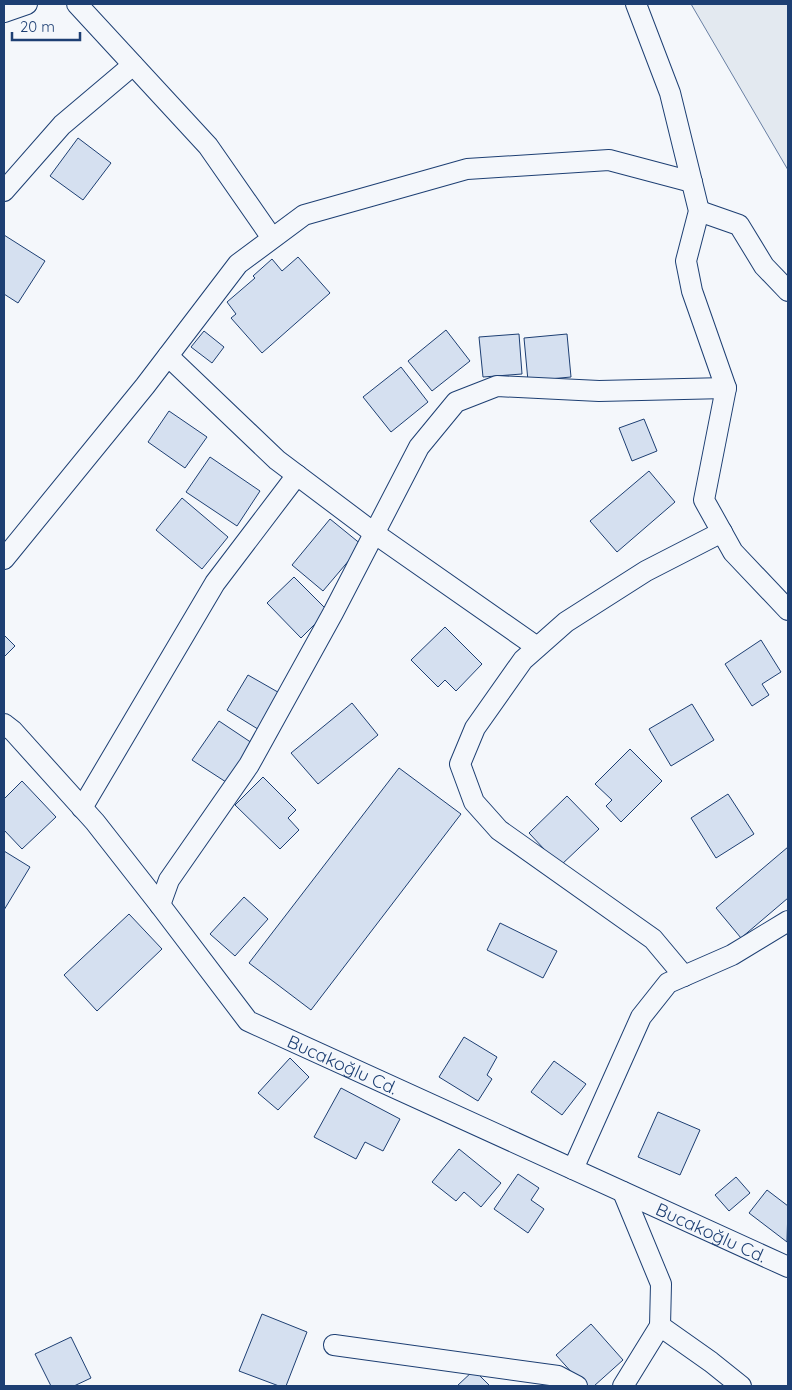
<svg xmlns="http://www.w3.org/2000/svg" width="792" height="1390" viewBox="0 0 792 1390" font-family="Quicksand,sans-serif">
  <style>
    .green { fill: #e3e9f0; stroke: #687fa3 }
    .building { fill: #d5e0f0; stroke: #1d3f73 }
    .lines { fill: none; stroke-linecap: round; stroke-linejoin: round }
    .minor-casing { stroke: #1d3f73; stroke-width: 22 }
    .minor { stroke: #f4f7fb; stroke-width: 20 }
    .labels { text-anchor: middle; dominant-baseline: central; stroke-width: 4; stroke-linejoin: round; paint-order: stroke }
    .street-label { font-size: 18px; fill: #1d3f73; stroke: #f4f7fb }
  </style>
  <rect width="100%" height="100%" fill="#f4f7fb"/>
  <path class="green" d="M691,4H788V170Z"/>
  <g class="building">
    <path d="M78,138L111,163L83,200L50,176Z"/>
    <path d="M4,235L45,261L18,303L4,294Z"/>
    <path d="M298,257L330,293L262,353L231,318L236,314L227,302L255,278L253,276L272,259L282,271Z"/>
    <path d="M446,330L470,361L432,391L408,361Z"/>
    <path d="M204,331L224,347L212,363L191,347Z"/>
    <path d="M519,334L522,374L483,377L479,337Z"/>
    <path d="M567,334L571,377L528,381L524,338Z"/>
    <path d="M401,367L428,402L391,432L363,397Z"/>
    <path d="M169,411L207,437L185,468L148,442Z"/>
    <path d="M644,419L657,451L632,461L619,428Z"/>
    <path d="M210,457L260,491L237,526L186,492Z"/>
    <path d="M649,471L675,502L617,552L590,521Z"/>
    <path d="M182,498L228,537L202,569L156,530Z"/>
    <path d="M330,519L362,545L323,591L292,565Z"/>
    <path d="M294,577L328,611L301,638L267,603Z"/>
    <path d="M445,627L482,664L456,691L445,680L438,687L411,660Z"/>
    <path d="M4,635L15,646L4,657Z"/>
    <path d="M761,640L781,672L762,684L769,695L752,706L725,664Z"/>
    <path d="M248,675L283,695L261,731L227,710Z"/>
    <path d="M352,703L378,735L318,784L291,753Z"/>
    <path d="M692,704L714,740L671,766L649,729Z"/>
    <path d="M219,721L252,743L226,782L192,760Z"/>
    <path d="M630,749L662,781L621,822L606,806L612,800L595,784Z"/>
    <path d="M399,768L461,814L311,1010L249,963Z"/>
    <path d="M263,777L296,810L288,818L299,830L280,849L235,805Z"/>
    <path d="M22,781L56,817L22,849L4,830V799Z"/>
    <path d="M728,794L754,834L716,858L691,818Z"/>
    <path d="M567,796L599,829L560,866L529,833Z"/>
    <path d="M788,847V898L741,938L716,908Z"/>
    <path d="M4,851L30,867L4,910Z"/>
    <path d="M244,897L268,919L235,956L210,934Z"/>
    <path d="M129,914L162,949L97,1011L64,975Z"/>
    <path d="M500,923L557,951L543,978L487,950Z"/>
    <path d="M464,1037L497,1057L487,1075L492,1079L478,1101L439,1077Z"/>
    <path d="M290,1058L309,1077L278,1110L258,1093Z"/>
    <path d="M554,1061L586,1084L562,1115L531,1092Z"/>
    <path d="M341,1088L400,1119L383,1151L365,1142L356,1159L314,1137Z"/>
    <path d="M658,1112L700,1130L680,1175L638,1157Z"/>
    <path d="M459,1149L501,1183L481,1207L464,1192L456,1201L432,1182Z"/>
    <path d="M518,1174L539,1188L531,1200L544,1209L528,1233L494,1209Z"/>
    <path d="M736,1177L750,1193L729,1211L715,1195Z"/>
    <path d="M767,1190L788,1206L787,1242L749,1213Z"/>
    <path d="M262,1314L307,1332L286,1386H279L239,1371Z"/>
    <path d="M591,1324L623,1360L594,1386H584L556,1355Z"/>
    <path d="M71,1337L91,1378L74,1386H51L35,1354Z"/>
    <path d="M474,1370L490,1386H457Z"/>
  </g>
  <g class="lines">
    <g class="minor-casing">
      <g id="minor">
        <path d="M77,4L208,146L272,238"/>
        <path d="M636,4L670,93L699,211L686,261L692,291L726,388L704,500L733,552L788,610"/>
        <path d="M4,12L27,4"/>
        <path d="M4,191L62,125L133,65"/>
        <path d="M699,211L739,225L764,266L788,291"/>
        <path d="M168,356L277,460L374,533L537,647"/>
        <path d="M4,559L145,386L238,264L304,215L467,169L609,160L692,182"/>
        <path id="s1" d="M4,724L13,731L95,822L160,905L248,1021L788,1267"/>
        <path d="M82,808L215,583L297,475"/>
        <path d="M160,905L169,880L249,765L333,613L419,447L456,402L497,386L599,391L726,388"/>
        <path d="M684,976L653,939L499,830L474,802L460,764L475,728L523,660L566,622L646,571L722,532"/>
        <path d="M573,1169L641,1017L668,983L732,955L788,921"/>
        <path d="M623,1192L661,1284L660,1326L711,1362L741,1386"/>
        <path d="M334,1345L558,1376L577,1386"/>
        <path d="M623,1386L660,1326"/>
      </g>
    </g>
    <use href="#minor" class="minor"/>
  </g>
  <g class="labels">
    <g class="street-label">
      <text stroke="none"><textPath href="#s1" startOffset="489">Bucakoğlu Cd.</textPath></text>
      <text stroke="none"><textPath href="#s1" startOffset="894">Bucakoğlu Cd.</textPath></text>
    </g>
  </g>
  <rect width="792" height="1390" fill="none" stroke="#1d3f73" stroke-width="10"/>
  <path d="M12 32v8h68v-8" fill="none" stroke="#1d3f73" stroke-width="2.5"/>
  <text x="20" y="32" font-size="15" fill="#1d3f73" stroke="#f4f7fb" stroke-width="4" paint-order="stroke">20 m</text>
</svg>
